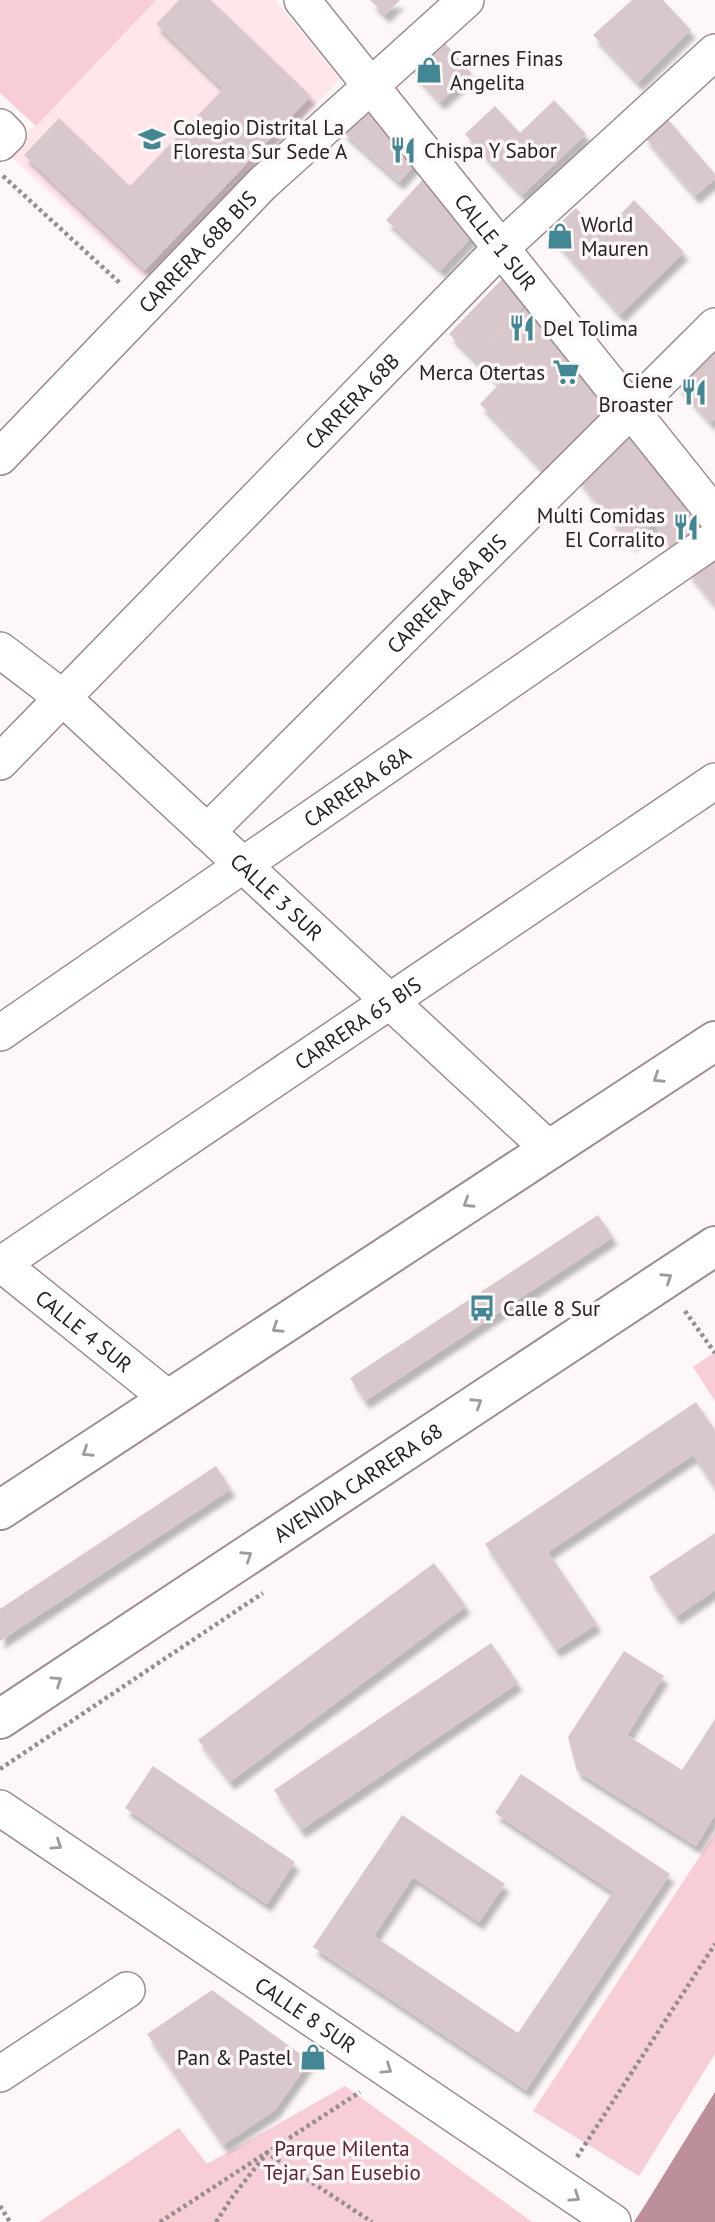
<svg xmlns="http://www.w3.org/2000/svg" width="715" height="2222" viewBox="0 0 715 2222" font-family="'PT Sans',sans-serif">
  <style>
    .built { fill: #fee6eb }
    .green { fill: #f7cdd6 }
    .water { fill: #bc8f9a }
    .building { fill: #d8c8cc; filter: url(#shadow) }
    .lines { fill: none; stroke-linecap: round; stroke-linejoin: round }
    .minor-casing { stroke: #9b8c90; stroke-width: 38 }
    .major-casing { stroke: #9b8c90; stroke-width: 42 }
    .path { stroke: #948e8f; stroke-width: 4.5; stroke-dasharray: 3.5 3.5; stroke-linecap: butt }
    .minor { stroke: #fff; stroke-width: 35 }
    .major { stroke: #fff; stroke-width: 38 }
    .oneway { stroke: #9d9b9b }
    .labels { text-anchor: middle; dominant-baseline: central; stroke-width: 7; stroke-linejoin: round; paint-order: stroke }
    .poi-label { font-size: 21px; fill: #252021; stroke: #fdf7f8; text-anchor: start }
    .street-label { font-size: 21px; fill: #252021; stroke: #fdf7f8 }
    .park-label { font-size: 21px; fill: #5c2235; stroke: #fdf7f8 }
  </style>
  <defs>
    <filter id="shadow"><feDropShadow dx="4.5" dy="8" stdDeviation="2" flood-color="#0004"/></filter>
  </defs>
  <rect width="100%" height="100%" fill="#fdf7f8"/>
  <path class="built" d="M156,0H275L340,79L148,283L7,153Z"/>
  <g class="green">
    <path d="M0,0H156L36,126L0,93Z"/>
    <path d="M715,1352V1401L693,1367Z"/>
    <path d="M715,1833V2054L639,2176L533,2111Z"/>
    <path d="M345,2086L532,2222H39L179,2128L207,2164Z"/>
  </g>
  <path class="water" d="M715,2092V2222H634L645,2205Z"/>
  <g class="building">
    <path d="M179,0H211L311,96L145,270L24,155L59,118L130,186L223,89L156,24Z"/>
    <path d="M370,0H400L385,15Z"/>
    <path d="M632,0H663L691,30L638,83L593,35Z"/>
    <path d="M444,42L472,74L440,102L412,71Z"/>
    <path d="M554,100L586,134L522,195L465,134L495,106L520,133Z"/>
    <path d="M368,105L421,158L399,182L342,131Z"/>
    <path d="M666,117L715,174V179L695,196L644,136Z"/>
    <path d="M425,177L480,228L441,270L386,220Z"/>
    <path d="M634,200L684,252L620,315L549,233L576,208L601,235Z"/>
    <path d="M506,275L531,299L487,344L525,309L613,400L543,470L480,404L499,384L449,334Z"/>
    <path d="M715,348V419L711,423L677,385Z"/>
    <path d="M629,425L707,530L674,553L654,523L631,544L577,478Z"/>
    <path d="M715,549V605L687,571Z"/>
    <path d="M598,1215L613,1237L365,1401L350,1378Z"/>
    <path d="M696,1402L715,1430V1488L693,1455L548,1552L597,1624L556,1650L485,1544Z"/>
    <path d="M216,1466L231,1489L0,1641V1609Z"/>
    <path d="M715,1533V1590L676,1617L649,1577Z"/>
    <path d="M434,1563L466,1606L230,1782L198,1740Z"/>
    <path d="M491,1643L518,1683L301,1830L274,1790Z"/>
    <path d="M624,1651L664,1676L627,1735L682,1770L715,1719V1815L696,1846L577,1771L568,1737Z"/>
    <path d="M153,1766L295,1862L267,1904L125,1808Z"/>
    <path d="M521,1774L670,1874L526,2090L313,1947L402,1815L505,1884L479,1922L413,1877L374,1936L518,2033L613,1892L495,1813Z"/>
    <path d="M212,1990L310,2061L275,2110L223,2145L147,2034Z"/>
  </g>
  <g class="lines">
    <g class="minor-casing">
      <g id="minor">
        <path id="s1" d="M302,0L715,515"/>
        <path d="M0,127L8,135L0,143"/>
        <path id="s2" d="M0,457L262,184L466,0"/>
        <path id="s3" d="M0,650L63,698L549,1149"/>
        <path id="s4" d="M0,762L501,248L715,52"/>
        <path id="s5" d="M207,832L715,326"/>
        <path id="s6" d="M0,1033L715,539"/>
        <path id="s7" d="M0,1263L169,1399"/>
        <path id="s8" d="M0,1265L715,781"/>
        <path id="s9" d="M0,1808L613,2222"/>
        <path d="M0,2074L127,1990"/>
      </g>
    </g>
    <g class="major-casing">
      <g id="major">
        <path d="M0,1510L715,1041"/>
        <path id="s10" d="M0,1719L715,1246"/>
      </g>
    </g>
    <g class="path">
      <path d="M3,176L121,284"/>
      <path d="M685,1311L715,1353"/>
      <path d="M0,1769L263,1593"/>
      <path d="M577,2157L715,1944"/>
      <path d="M0,2206L10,2222"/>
      <path d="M160,2222L360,2092"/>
      <path d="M216,2222L233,2196L267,2153L372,2222"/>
    </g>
    <use href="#minor" class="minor"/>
    <use href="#major" class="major"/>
  </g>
  <defs><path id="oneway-chevron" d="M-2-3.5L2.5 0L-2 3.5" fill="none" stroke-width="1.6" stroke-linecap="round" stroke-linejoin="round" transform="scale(1.75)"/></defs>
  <g class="oneway">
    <use href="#oneway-chevron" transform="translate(658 1078) rotate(147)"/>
    <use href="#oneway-chevron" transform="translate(468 1203) rotate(147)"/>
    <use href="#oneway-chevron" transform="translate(667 1278) rotate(-33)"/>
    <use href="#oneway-chevron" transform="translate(277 1328) rotate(147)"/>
    <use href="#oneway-chevron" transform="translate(477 1403) rotate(-33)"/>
    <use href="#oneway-chevron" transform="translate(87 1452) rotate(147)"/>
    <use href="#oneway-chevron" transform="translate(247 1556) rotate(-33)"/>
    <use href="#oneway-chevron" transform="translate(57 1681) rotate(-34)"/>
    <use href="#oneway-chevron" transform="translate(57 1845) rotate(34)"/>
    <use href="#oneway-chevron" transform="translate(387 2069) rotate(34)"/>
    <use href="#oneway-chevron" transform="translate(575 2197) rotate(34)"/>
  </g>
  <defs>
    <g id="shop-bare" transform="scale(2.1)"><path d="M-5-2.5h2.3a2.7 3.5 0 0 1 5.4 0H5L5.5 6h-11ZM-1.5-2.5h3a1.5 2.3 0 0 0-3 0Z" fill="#438795" stroke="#fdf7f8" stroke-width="2.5" paint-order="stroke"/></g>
    <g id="school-bare" transform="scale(2.1)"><path d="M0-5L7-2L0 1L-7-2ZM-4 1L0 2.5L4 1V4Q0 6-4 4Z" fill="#438795" stroke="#fdf7f8" stroke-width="2.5" paint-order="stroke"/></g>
    <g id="restaurant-bare" transform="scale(2.1)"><path d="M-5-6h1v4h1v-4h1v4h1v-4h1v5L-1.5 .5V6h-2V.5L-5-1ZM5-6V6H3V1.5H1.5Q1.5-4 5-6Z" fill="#438795" stroke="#fdf7f8" stroke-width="2.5" paint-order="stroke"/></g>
    <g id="supermarket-bare" transform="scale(2.1)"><path d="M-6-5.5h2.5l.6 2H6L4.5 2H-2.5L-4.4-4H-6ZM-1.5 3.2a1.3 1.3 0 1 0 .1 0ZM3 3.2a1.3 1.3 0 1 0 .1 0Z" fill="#438795" stroke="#fdf7f8" stroke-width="2.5" paint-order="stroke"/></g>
    <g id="bus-bare" transform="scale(2.1)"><path d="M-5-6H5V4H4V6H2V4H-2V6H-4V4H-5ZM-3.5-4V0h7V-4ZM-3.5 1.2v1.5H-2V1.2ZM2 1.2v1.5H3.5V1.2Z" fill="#438795" stroke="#fdf7f8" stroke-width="2.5" paint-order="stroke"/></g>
  </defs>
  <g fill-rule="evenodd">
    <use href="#shop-bare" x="429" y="70"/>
    <use href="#school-bare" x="152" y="139"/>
    <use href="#restaurant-bare" x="403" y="150"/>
    <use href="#shop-bare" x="560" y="236"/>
    <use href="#restaurant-bare" x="522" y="328"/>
    <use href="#supermarket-bare" x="566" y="372"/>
    <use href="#restaurant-bare" x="694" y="392"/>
    <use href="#restaurant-bare" x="686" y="527"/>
    <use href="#bus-bare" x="482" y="1308"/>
    <use href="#shop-bare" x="313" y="2057"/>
  </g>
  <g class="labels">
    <g class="poi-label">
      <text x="450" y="58">Carnes Finas<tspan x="450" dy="24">Angelita</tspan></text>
      <text x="173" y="127">Colegio Distrital La<tspan x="173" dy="24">Floresta Sur Sede A</tspan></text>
      <text x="424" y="150">Chispa Y Sabor</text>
      <text x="581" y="224">World<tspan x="581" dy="24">Mauren</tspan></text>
      <text x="543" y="328">Del Tolima</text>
      <text x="545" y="372" text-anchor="end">Merca Otertas</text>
      <text x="673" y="380" text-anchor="end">Ciene<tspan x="673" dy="24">Broaster</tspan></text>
      <text x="665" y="515" text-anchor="end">Multi Comidas<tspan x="665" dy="24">El Corralito</tspan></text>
      <text x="503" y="1308">Calle 8 Sur</text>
      <text x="292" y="2057" text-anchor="end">Pan &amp; Pastel</text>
    </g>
    <g class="street-label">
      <text stroke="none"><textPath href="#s1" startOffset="310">CALLE 1 SUR</textPath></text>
      <text stroke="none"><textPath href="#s2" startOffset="285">CARRERA 68B BIS</textPath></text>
      <text stroke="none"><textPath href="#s4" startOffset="504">CARRERA 68B</textPath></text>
      <text stroke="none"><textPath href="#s5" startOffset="338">CARRERA 68A BIS</textPath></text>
      <text stroke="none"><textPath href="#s6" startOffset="434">CARRERA 68A</textPath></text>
      <text stroke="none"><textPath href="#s3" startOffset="371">CALLE 3 SUR</textPath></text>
      <text stroke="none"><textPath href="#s8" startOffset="432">CARRERA 65 BIS</textPath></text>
      <text stroke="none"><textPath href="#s7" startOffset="108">CALLE 4 SUR</textPath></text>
      <text stroke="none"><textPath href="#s10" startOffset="429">AVENIDA CARRERA 68</textPath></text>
      <text stroke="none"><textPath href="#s9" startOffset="369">CALLE 8 SUR</textPath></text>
    </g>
    <g class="park-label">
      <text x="342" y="2148">Parque Milenta<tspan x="342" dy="24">Tejar San Eusebio</tspan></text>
    </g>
  </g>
</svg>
